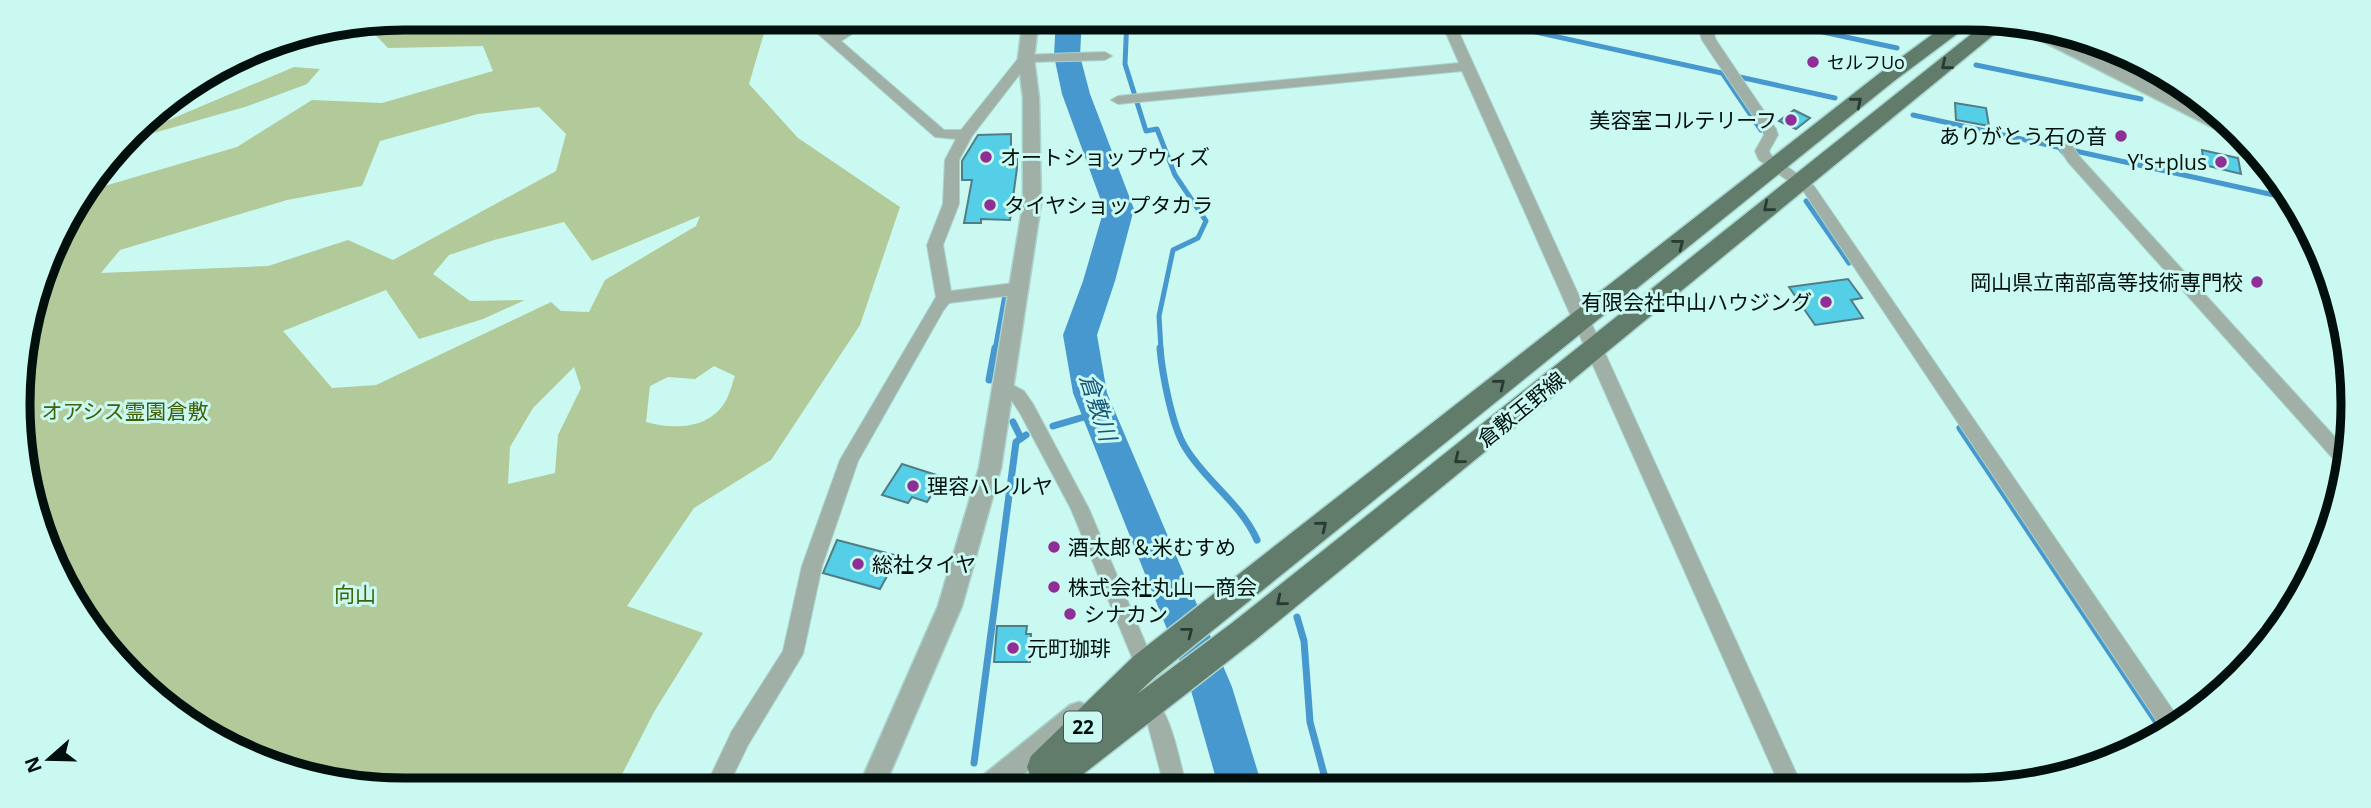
<svg xmlns="http://www.w3.org/2000/svg" width="2371" height="808" viewBox="0 0 2371 808" font-family="'Open Sans','Noto Sans JP',sans-serif">
  <style>
    .green { fill: #b2c999; fill-rule: evenodd }
    .lines { fill: none; stroke-linecap: round; stroke-linejoin: round }
    .stream-far1 { stroke: #4798ce; stroke-width: 5 }
    .stream { stroke: #4798ce; stroke-width: 7 }
    .river { fill: #4798ce; fill-rule: evenodd }
    .building { fill: #55cfe7; stroke: #527d86; stroke-width: 2 }
    .minor-casing { stroke: #a9d4cd; stroke-width: 2 }
    .tertiary-casing { stroke: #a9d4cd; stroke-width: 3 }
    .primary-casing { stroke: #a9d4cd; stroke-width: 3 }
    .minor { fill: #a1b0a6; fill-rule: evenodd }
    .tertiary { fill: #a1b0a6; fill-rule: evenodd }
    .primary { fill: #617c6b; fill-rule: evenodd }
    .oneway { stroke: #273b33 }
    .poi-dot { fill: #8e2e96; stroke: #c9f9f1; stroke-width: 2.5 }
    .labels { text-anchor: middle; dominant-baseline: central; stroke-width: 6; stroke-linejoin: round; paint-order: stroke }
    .far-poi-label { font-size: 18px; fill: #010f0d; stroke: #c9f9f1; text-anchor: start }
    .shield { fill: #c9f9f1; stroke: #3d5551; stroke-width: 2 }
    .shield-label { font-size: 19px; font-weight: bold; fill: #010f0d }
    .poi-label { font-size: 21px; fill: #010f0d; stroke: #c9f9f1; text-anchor: start }
    .street-label { font-size: 21px; fill: #010f0d; stroke: #c9f9f1 }
    .park-label { font-size: 21px; fill: #416109; stroke: #c9f9f1 }
    .water-label { font-size: 23px; font-style: italic; fill: #185479; stroke: #c9f9f1 }
    .rim { fill: none; stroke: #010f0d; stroke-width: 9 }
  </style>
  <rect width="100%" height="100%" fill="#c9f9f1"/>
  <g class="green">
    <path d="M752,18L767,23L749,84L798,138L900,207L860,325L771,460L694,508L627,606L703,633L654,712L614,790H404L304,777L189,725L83,619L31,504L21,354L58,233L91,190L237,147L312,100L382,103L493,71L483,46L388,48L366,25L404,17ZM539,107L566,134L556,171L393,260L348,240L268,266L101,273L120,250L287,200L362,186L380,141L478,114ZM700,216L696,226L605,280L589,312L561,311L551,302L376,385L332,388L283,331L386,290L419,339L483,319L525,300L470,301L433,274L449,255L494,240L564,222L592,261ZM714,366L735,376C732,384 730,394 725,402C709,429 674,430 646,422L650,386L668,377L695,379ZM574,367L581,388L558,435L555,473L508,484L510,447L533,408Z"/>
    <path d="M294,67L320,69L307,84L248,106L129,140L135,132L143,131Z"/>
  </g>
  <g class="lines">
    <g class="stream-far1">
      <path d="M923,17L927,22L965,26L999,23L1007,25"/>
      <path d="M1127,17L1125,64L1146,131L1157,129L1175,175L1206,221L1198,238L1173,250L1159,316L1161,350"/>
      <path d="M1467,17L1835,98"/>
      <path d="M1752,17L1897,48"/>
      <path d="M1005,30L1008,17"/>
      <path d="M1976,65L2141,99"/>
      <path d="M1723,74L1761,130"/>
      <path d="M1913,115L2292,199"/>
      <path d="M2059,147L2067,157"/>
      <path d="M1806,201L1849,263"/>
      <path d="M995,350L1005,295"/>
    </g>
    <g class="stream">
      <path d="M1160,348C1162,373 1172,426 1185,447C1205,481 1241,503 1257,540"/>
      <path d="M989,380L995,348"/>
      <path d="M1013,422L1021,438"/>
      <path d="M1053,426L1098,413"/>
      <path d="M1960,428L2156,721"/>
      <path d="M1297,617L1304,641L1310,722L1328,789"/>
      <path d="M974,763L1016,442L1026,435"/>
    </g>
    <path class="river" d="M1056,17H1082L1080,56L1090,94L1134,209L1115,281L1097,335L1107,393L1232,687L1263,789H1219L1190,687L1073,393L1063,335L1083,281L1104,209L1062,94L1054,56Z"/>
  </g>
  <g class="building">
    <path d="M1955,103L1986,108L1989,126L1956,120Z"/>
    <path d="M1794,110L1810,118L1796,129L1779,121Z"/>
    <path d="M1011,134V159H1017V168L1010,220L981,219V223H964L972,180H962V161L978,135Z"/>
    <path d="M2202,150L2238,158L2241,174L2204,165Z"/>
    <path d="M1848,279L1862,298L1851,300L1863,318L1815,325L1789,287Z"/>
    <path d="M902,464L943,477L927,502L912,497L908,503L882,495Z"/>
    <path d="M837,540L898,556L880,589L823,573Z"/>
    <path d="M997,626H1027L1026,634H1031L1030,662H994Z"/>
  </g>
  <g class="lines">
    <g class="minor-casing">
      <g id="minor">
        <path d="M799,17H813L833,34L863,17H879L841,41L944,130H961L1021,55L1105,52L1112,56L1105,60L1029,62L972,136L959,160V204L943,245L951,291L1021,282L1029,288L1021,294L949,303L943,311L858,461L822,566L803,654L748,745L726,790H704L732,731L783,651L802,566L840,460L936,297L927,245L943,204L945,160L956,139L935,137Z"/>
        <path d="M1439,17H1452L1803,788H1781L1462,71L1118,104L1111,100L1118,96L1459,63Z"/>
        <path d="M1695,17H1708L1716,40L1776,129L1778,135L1769,151L1771,155L1814,186L2181,722L2165,733L1804,192L1759,160L1755,151L1764,135L1762,129L1702,40Z"/>
        <path d="M2066,142L2071,144L2079,156L2344,447L2343,465L2337,463L2068,162L2059,147Z"/>
        <path d="M1005,381L1024,391L1033,404L1089,509L1155,666L1152,672L1145,675L1138,672L1071,509L1020,413L1012,401L996,387L999,382Z"/>
        <path d="M1147,695C1171,703 1180,765 1187,789H1165L1148,725L1137,704L1140,697Z"/>
      </g>
    </g>
    <g class="tertiary-casing">
      <g id="tertiary">
        <path d="M1023,17H1039L1034,58L1039,98L1041,204L1001,468L962,606L883,790H857L938,606L979,468L1023,204V98L1018,58Z"/>
        <path d="M2015,24L2038,27L2220,118L2235,134H2225L2016,28Z"/>
        <path d="M320,34L319,39L231,69L220,70C252,50 283,42 320,34Z"/>
        <path d="M1079,702L1088,705L1092,713L1088,721L1006,789H973L977,780L1070,705Z"/>
      </g>
    </g>
    <g class="primary-casing">
      <path id="primary" d="M1956,17L1977,19L1894,81L1156,676L1137,694L1232,623L1989,20L2008,23L1254,641L1064,789H1022L1030,775L1027,767L1031,756L1134,656L1880,73Z"/>
    </g>
    <use href="#minor" class="minor"/>
    <use href="#tertiary" class="tertiary"/>
    <use href="#primary" class="primary"/>
  </g>
  <defs><path id="oneway-chevron" d="M-2-3.5L2.5 0L-2 3.5" fill="none" stroke-width="1.6" stroke-linecap="round" stroke-linejoin="round" transform="scale(1.75)"/></defs>
  <g class="oneway">
    <use href="#oneway-chevron" transform="translate(1946 65) rotate(141)"/>
    <use href="#oneway-chevron" transform="translate(1857 102) rotate(-39)"/>
    <use href="#oneway-chevron" transform="translate(1768 207) rotate(141)"/>
    <use href="#oneway-chevron" transform="translate(1679 244) rotate(-38)"/>
    <use href="#oneway-chevron" transform="translate(1500 384) rotate(-39)"/>
    <use href="#oneway-chevron" transform="translate(1459 459) rotate(141)"/>
    <use href="#oneway-chevron" transform="translate(1322 526) rotate(-39)"/>
    <use href="#oneway-chevron" transform="translate(1281 601) rotate(141)"/>
    <use href="#oneway-chevron" transform="translate(1188 632) rotate(-38)"/>
  </g>
  <g class="poi-dot">
    <circle cx="1813" cy="62" r="7"/>
    <circle cx="1791" cy="120" r="7"/>
    <circle cx="2121" cy="136" r="7"/>
    <circle cx="986" cy="157" r="7"/>
    <circle cx="2221" cy="162" r="7"/>
    <circle cx="990" cy="205" r="7"/>
    <circle cx="2257" cy="282" r="7"/>
    <circle cx="1826" cy="302" r="7"/>
    <circle cx="913" cy="486" r="7"/>
    <circle cx="1054" cy="547" r="7"/>
    <circle cx="858" cy="564" r="7"/>
    <circle cx="1054" cy="587" r="7"/>
    <circle cx="1070" cy="614" r="7"/>
    <circle cx="1013" cy="648" r="7"/>
  </g>
  <g class="labels">
    <g class="far-poi-label">
      <text x="1827" y="62">セルフUo</text>
    </g>
    <rect class="shield" x="1064" y="711.5" width="38" height="31" rx="5"/>
    <g class="shield-label">
      <text x="1083" y="727">22</text>
    </g>
    <g class="poi-label">
      <text x="1777" y="120" text-anchor="end">美容室コルテリーフ</text>
      <text x="2107" y="136" text-anchor="end">ありがとう石の音</text>
      <text x="1000" y="157">オートショップウィズ</text>
      <text x="2207" y="162" text-anchor="end">Y's+plus</text>
      <text x="1004" y="205">タイヤショップタカラ</text>
      <text x="2243" y="282" text-anchor="end">岡山県立南部高等技術専門校</text>
      <text x="1812" y="302" text-anchor="end">有限会社中山ハウジング</text>
      <text x="927" y="486">理容ハレルヤ</text>
      <text x="1068" y="547">酒太郎＆米むすめ</text>
      <text x="872" y="564">総社タイヤ</text>
      <text x="1068" y="587">株式会社丸山一商会</text>
      <text x="1084" y="614">シナカン</text>
      <text x="1027" y="648">元町珈琲</text>
    </g>
    <g class="street-label">
      <text transform="translate(1521 409) rotate(-39)">倉敷玉野線</text>
    </g>
    <g class="park-label">
      <text x="125" y="411">オアシス霊園倉敷</text>
      <text x="355" y="594">向山</text>
    </g>
    <g class="water-label">
      <text transform="translate(1099 407) rotate(72)">倉敷川</text>
    </g>
  </g>
  <path d="M0 0H2371V808H0ZM404 30H1967A374 374 0 0 1 2341 404V404A374 374 0 0 1 1967 778H404A374 374 0 0 1 30 404V404A374 374 0 0 1 404 30Z" fill="#c9f9f1" fill-rule="evenodd"/>
  <path class="rim" d="M404 30H1967A374 374 0 0 1 2341 404V404A374 374 0 0 1 1967 778H404A374 374 0 0 1 30 404V404A374 374 0 0 1 404 30Z"/>
  <g transform="translate(49 759) rotate(250)" stroke="#c9f9f1" stroke-width="5" paint-order="stroke">
  <path d="M0-5L12 26L0 18L-12 26Z" fill="#010f0d"/>
  <text y="-10" font-size="19" font-weight="bold" text-anchor="middle" fill="#010f0d">N</text>
  </g>
</svg>
